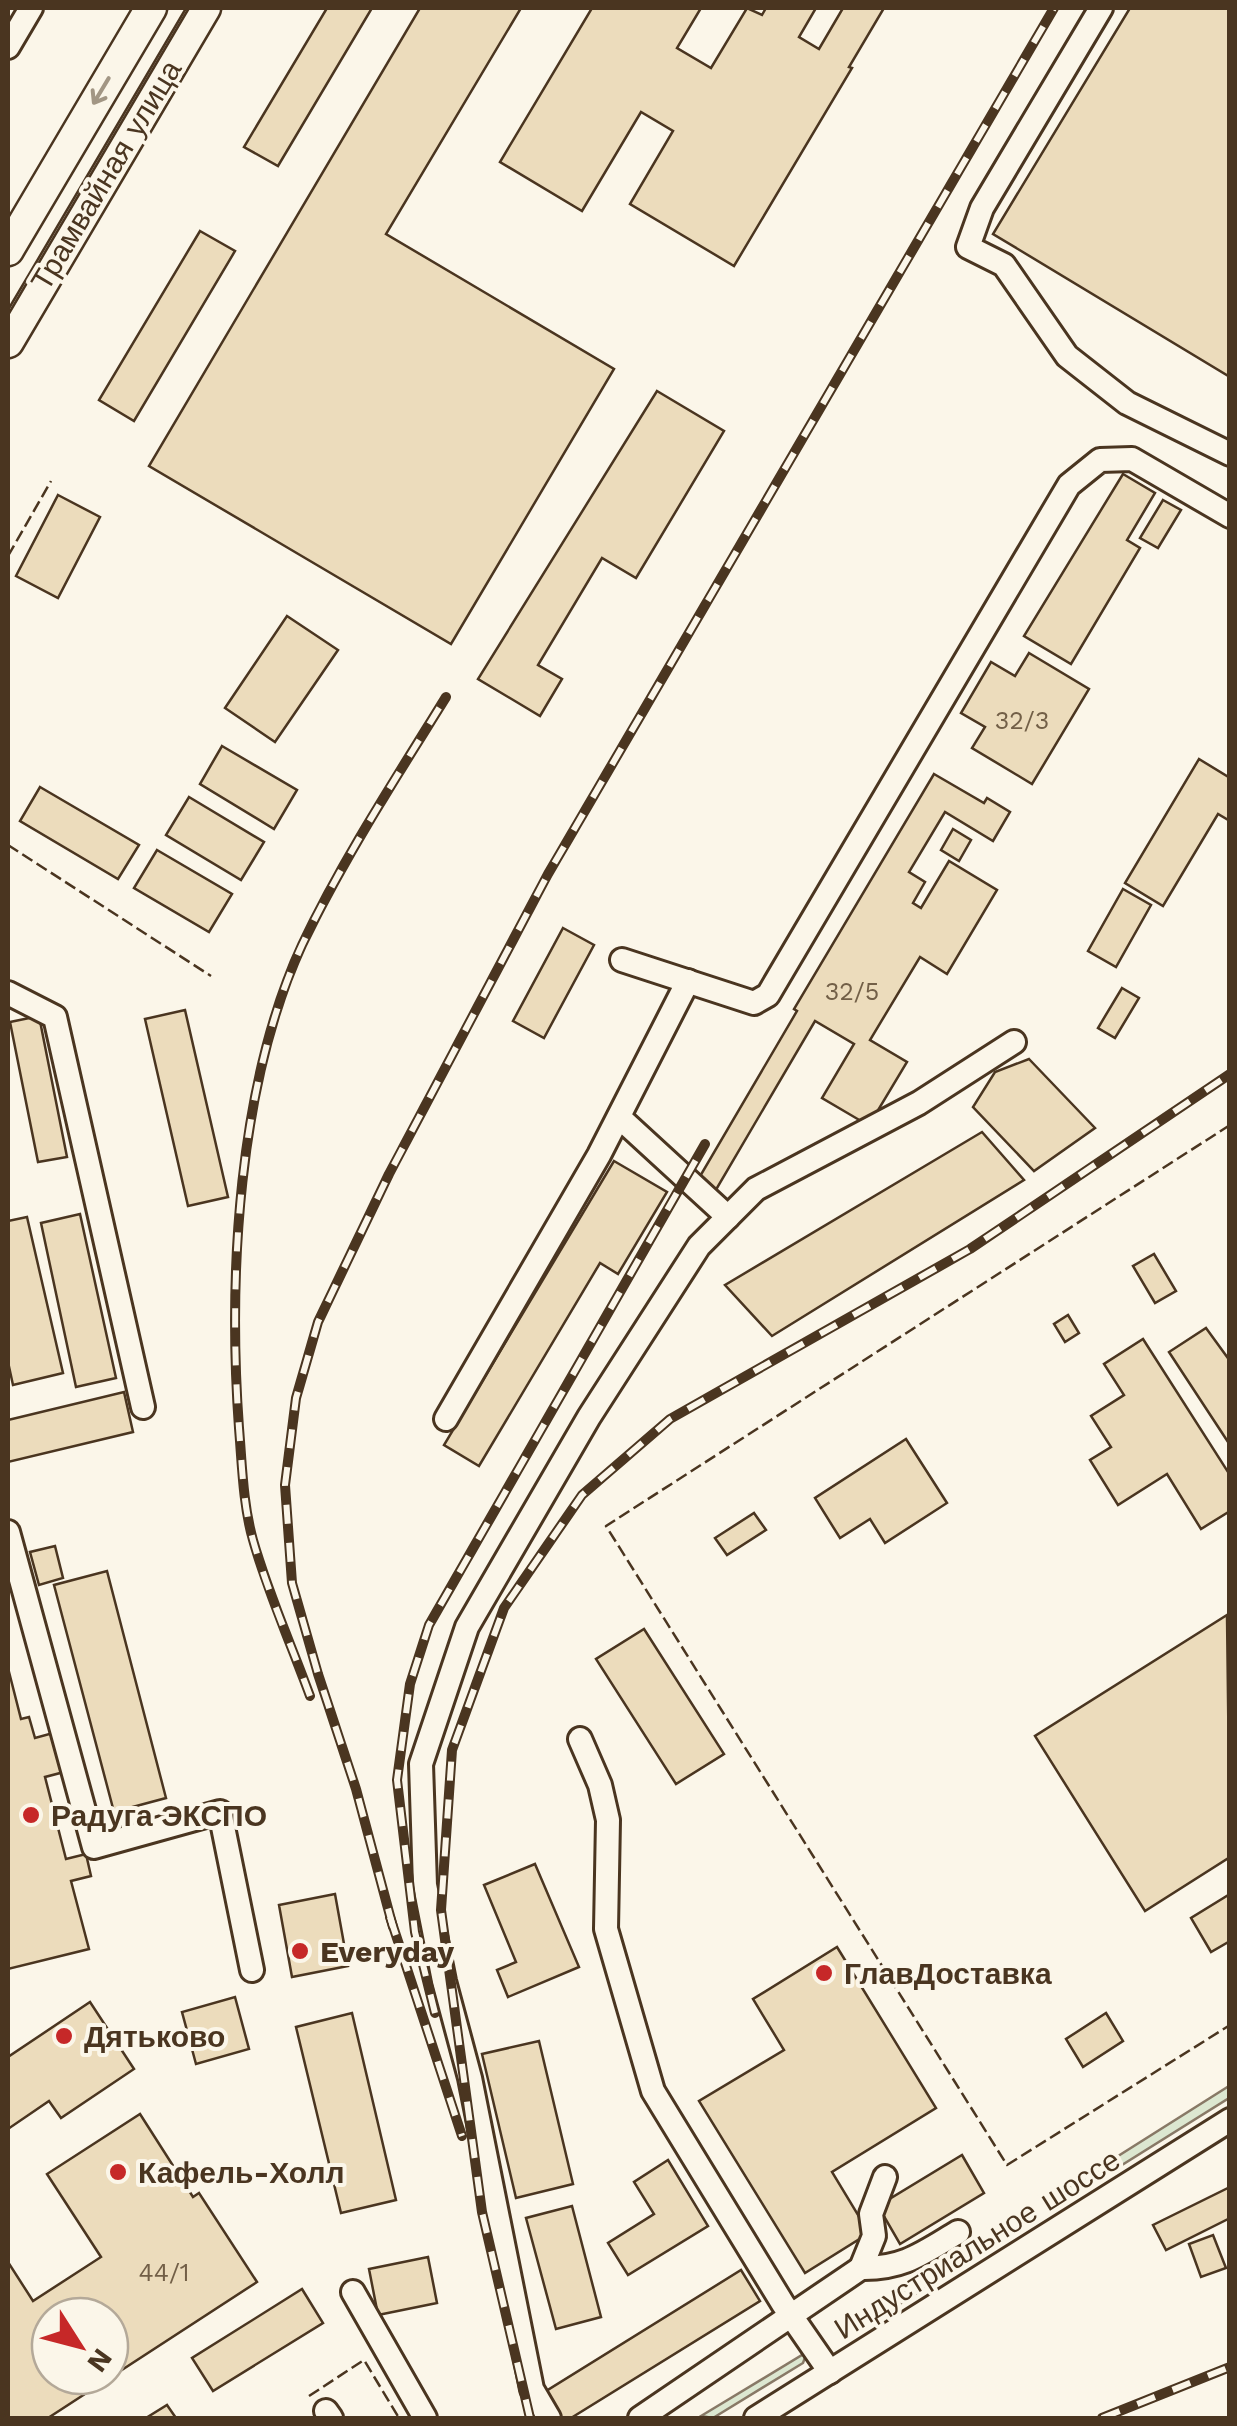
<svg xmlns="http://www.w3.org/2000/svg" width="1237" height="2426" viewBox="0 0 1237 2426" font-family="'Work Sans',sans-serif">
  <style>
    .green { fill: #dce7d0; stroke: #887966; stroke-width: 2.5 }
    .building { fill: #ecdcbc; stroke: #4a3520; stroke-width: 2.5; fill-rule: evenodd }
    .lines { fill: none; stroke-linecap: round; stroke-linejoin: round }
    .minor-casing { stroke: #4a3520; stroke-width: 28 }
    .major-casing { stroke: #4a3520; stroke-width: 35 }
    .minor { stroke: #fbf6e9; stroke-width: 22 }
    .major { stroke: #fbf6e9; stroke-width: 30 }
    .tram { stroke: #4a3520; stroke-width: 2.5 }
    .rail-casing { stroke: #4a3520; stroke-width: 10 }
    .rail { stroke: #fbf6e9; stroke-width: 6; stroke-dasharray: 19; stroke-linecap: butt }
    .fence { stroke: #4a3520; stroke-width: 2.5; stroke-dasharray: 12 5; stroke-linecap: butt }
    .oneway { stroke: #a29684 }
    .poi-dot { fill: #c62828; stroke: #fbf6e9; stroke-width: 4 }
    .labels { text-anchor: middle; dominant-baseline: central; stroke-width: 8; stroke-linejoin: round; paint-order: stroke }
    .number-label { font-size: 25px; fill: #725f47 }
    .street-label { font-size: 30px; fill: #4a3520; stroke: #fbf6e9 }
    .poi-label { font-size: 30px; font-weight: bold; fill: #4a3520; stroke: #fbf6e9; text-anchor: start }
  </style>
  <rect width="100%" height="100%" fill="#fbf6e9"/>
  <g class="green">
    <path d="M1229,2086V2098L1074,2195L1058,2194Z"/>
    <path d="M963,2254L959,2266L867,2325L855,2321Z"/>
    <path d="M807,2352L803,2363L713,2418L701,2416Z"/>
  </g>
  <g class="building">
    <path d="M327,8H372L278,166L244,147Z"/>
    <path d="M420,8H521L386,234L614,369L451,644L149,466Z"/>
    <path d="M592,8H701L677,48L711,68L747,8L762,15L766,8H816L799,37L819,49L843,8H884L849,67L852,68L734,266L630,204L673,131L641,112L582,211L500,162Z"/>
    <path d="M1130,8H1230V377L993,234Z"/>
    <path d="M200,231L235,251L134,421L99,400Z"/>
    <path d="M657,391L724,431L636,578L602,558L538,665L562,679L540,716L478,679Z"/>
    <path d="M1123,474L1155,493L1127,540L1140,548L1071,664L1024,636Z"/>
    <path d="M58,495L100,517L58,598L16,576Z"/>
    <path d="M1163,500L1181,510L1158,548L1140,538Z"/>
    <path d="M287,616L338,650L275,742L225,708Z"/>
    <path d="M1029,653L1089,689L1032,784L972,748L985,727L961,713L991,662L1015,676Z"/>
    <path d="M222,746L297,790L274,829L200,784Z"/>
    <path d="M1199,759L1230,778V821L1218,814L1163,906L1125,883Z"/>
    <path d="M934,774L984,803L987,798L1010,812L993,841L945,812L909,872L925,882L913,903L921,908L949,861L997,890L947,974L920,957L870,1040L907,1062L874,1117L861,1121L822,1098L854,1044L815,1021L707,1205L689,1195L797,1011L794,1009Z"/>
    <path d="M40,787L139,845L118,879L20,821Z"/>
    <path d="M189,797L264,842L241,880L166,835Z"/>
    <path d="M953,829L971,840L959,861L941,850Z"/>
    <path d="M157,850L232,894L209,932L134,888Z"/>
    <path d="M1123,889L1151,905L1116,967L1088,951Z"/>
    <path d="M563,928L594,945L544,1038L513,1021Z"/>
    <path d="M1122,988L1139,998L1115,1038L1098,1028Z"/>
    <path d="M185,1010L228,1197L188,1206L145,1019Z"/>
    <path d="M39,1016L67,1157L38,1162L10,1022Z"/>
    <path d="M1029,1059L1095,1128L1034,1171L973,1107L995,1072Z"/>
    <path d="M982,1132L1024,1180L772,1336L725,1285Z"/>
    <path d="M614,1161L667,1192L618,1274L600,1263L479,1466L444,1445Z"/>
    <path d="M80,1214L116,1378L76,1387L41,1223Z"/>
    <path d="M27,1217L63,1373L13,1385L8,1362V1221Z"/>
    <path d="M1154,1254L1176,1291L1155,1303L1133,1266Z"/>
    <path d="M1068,1315L1079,1333L1065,1342L1054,1324Z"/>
    <path d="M1206,1328L1230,1361V1445L1169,1352Z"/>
    <path d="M1143,1339L1230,1475V1511L1201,1529L1167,1474L1118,1505L1090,1460L1111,1447L1091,1416L1124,1395L1104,1364Z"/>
    <path d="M124,1392L133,1432L8,1462V1420Z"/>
    <path d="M906,1439L947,1503L885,1543L870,1519L840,1538L815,1498Z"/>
    <path d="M754,1513L766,1530L727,1555L715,1538Z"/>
    <path d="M55,1546L63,1578L39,1585L30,1552Z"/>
    <path d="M107,1571L166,1798L114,1812L54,1585Z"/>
    <path d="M1227,1615L1230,1857L1145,1911L1035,1736Z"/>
    <path d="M644,1629L724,1754L676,1784L596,1659Z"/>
    <path d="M8,1668L21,1719L29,1717L35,1738L53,1733L64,1772L45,1777L66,1859L86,1854L91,1876L71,1881L89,1949L8,1969Z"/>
    <path d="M535,1864L579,1967L508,1997L497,1970L516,1962L484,1885Z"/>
    <path d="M335,1894L348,1966L292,1977L279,1905Z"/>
    <path d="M1230,1894V1941L1211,1952L1191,1918Z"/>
    <path d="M837,1947L936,2108L832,2172L869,2233L805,2273L699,2101L784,2050L753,1999Z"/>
    <path d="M235,1997L249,2049L196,2064L182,2012Z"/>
    <path d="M90,2002L134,2069L61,2118L49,2101L8,2129V2057Z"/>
    <path d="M352,2013L396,2200L341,2213L296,2027Z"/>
    <path d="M1106,2013L1123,2041L1083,2067L1066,2039Z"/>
    <path d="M539,2041L573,2184L516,2198L482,2054Z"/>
    <path d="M140,2114L193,2197L199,2193L257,2282L48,2418H8V2262L33,2301L101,2257L47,2174ZM50,2316H110V2376H50Z"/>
    <path d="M962,2155L984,2193L900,2244L878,2206Z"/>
    <path d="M668,2160L708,2226L628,2275L608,2243L654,2214L634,2182Z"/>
    <path d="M1230,2187V2218L1166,2250L1153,2225Z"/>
    <path d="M572,2206L601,2317L556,2329L526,2218Z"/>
    <path d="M1213,2235L1226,2268L1201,2277L1189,2244Z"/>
    <path d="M428,2257L437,2303L378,2315L369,2269Z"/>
    <path d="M741,2270L760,2301L571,2418H559L543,2393Z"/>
    <path d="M302,2289L323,2323L213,2391L192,2358Z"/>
    <path d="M167,2405L176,2418H146Z"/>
  </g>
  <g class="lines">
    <g class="minor-casing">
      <g id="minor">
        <path d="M1101,8L982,208L968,247L1004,265L1067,356L1127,403L1230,454"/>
        <path d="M8,47L31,8"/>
        <path d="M622,960L754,1003L768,995L1069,485L1100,460L1132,459L1230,516"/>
        <path d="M8,993L55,1017L143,1407"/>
        <path d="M619,1117L728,1217"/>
        <path d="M446,1419L599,1155L688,981"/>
        <path d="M8,1532L94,1847L220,1812L252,1970"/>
        <path d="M580,1739L600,1785L608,1820L606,1929L653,2091L783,2304L830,2372"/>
        <path d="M861,2268L874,2236L871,2214L885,2177"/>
        <path d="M353,2292L425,2418"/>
        <path d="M326,2411L331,2418"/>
        <path d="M549,2418L532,2389L470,2078L444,1981L425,1885L421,1764L467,1627L589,1417L699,1246L756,1189L919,1103L1014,1042"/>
        <path d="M640,2418L861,2268C903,2269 923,2253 958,2232"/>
        <path d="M756,2418L1230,2120"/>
      </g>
    </g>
    <g class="major-casing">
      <g id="major">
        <path d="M8,250L151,8"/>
        <path d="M8,342L205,8"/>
      </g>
    </g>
    <use href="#minor" class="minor"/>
    <use href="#major" class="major"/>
    <path class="tram" d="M8,315L189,8"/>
    <g class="rail-casing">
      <g id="rail">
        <path d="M310,1696C291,1644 268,1593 253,1540C243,1505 242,1464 239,1428C228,1276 238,1084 302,945C343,859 396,778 446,697"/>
        <path d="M390,1917L462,2136"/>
        <path d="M393,1927L356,1789L318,1674L292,1583L285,1485L296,1398L318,1322L389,1174L548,874L1054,8"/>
        <path d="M435,2013L415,1932L397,1780L410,1684L429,1625L705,1144"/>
        <path d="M530,2418L482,2212L441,1910L452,1750L504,1608L582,1495L670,1419L970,1249L1230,1074"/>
        <path d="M1102,2418L1230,2367"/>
      </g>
    </g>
    <use href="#rail" class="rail"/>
    <g class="fence">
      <path d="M8,556L51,481"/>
      <path d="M8,845L211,976"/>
      <path d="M1230,1125L606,1526L1007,2165L1230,2025"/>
      <path d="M309,2396L364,2360L399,2418"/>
    </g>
  </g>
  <defs><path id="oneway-shaft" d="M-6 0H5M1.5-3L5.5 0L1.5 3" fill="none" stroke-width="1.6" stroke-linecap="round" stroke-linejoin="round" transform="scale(2.5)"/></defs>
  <use class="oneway" href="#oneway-shaft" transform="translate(101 91) rotate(121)"/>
  <g class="poi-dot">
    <circle cx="31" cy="1815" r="10"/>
    <circle cx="300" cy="1951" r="10"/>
    <circle cx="824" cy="1973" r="10"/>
    <circle cx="64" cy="2036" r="10"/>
    <circle cx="118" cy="2172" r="10"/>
  </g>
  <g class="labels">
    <g class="number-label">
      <text x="1022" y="720">32/3</text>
      <text x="852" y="991">32/5</text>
      <text x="164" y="2272">44/1</text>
    </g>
    <g class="street-label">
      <text transform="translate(106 175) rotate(-59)">Трамвайная улица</text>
      <text transform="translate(977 2244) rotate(-32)">Индустриальное шоссе</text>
    </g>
    <g class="poi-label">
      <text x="51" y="1815">Радуга ЭКСПО</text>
      <text x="320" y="1951">Everyday</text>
      <text x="844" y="1973">ГлавДоставка</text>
      <text x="84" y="2036">Дятьково</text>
      <text x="138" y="2172">Кафель-Холл</text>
    </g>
  </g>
  <rect width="1237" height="2426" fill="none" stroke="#4a3520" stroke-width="20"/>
  <g transform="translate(80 2346) rotate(126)"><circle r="48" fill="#fbf6e9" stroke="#b4a999" stroke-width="2.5"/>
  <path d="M0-8L18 38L0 25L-18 38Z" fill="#c62828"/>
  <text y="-15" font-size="28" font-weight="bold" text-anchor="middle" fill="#4a3520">N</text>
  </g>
</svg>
